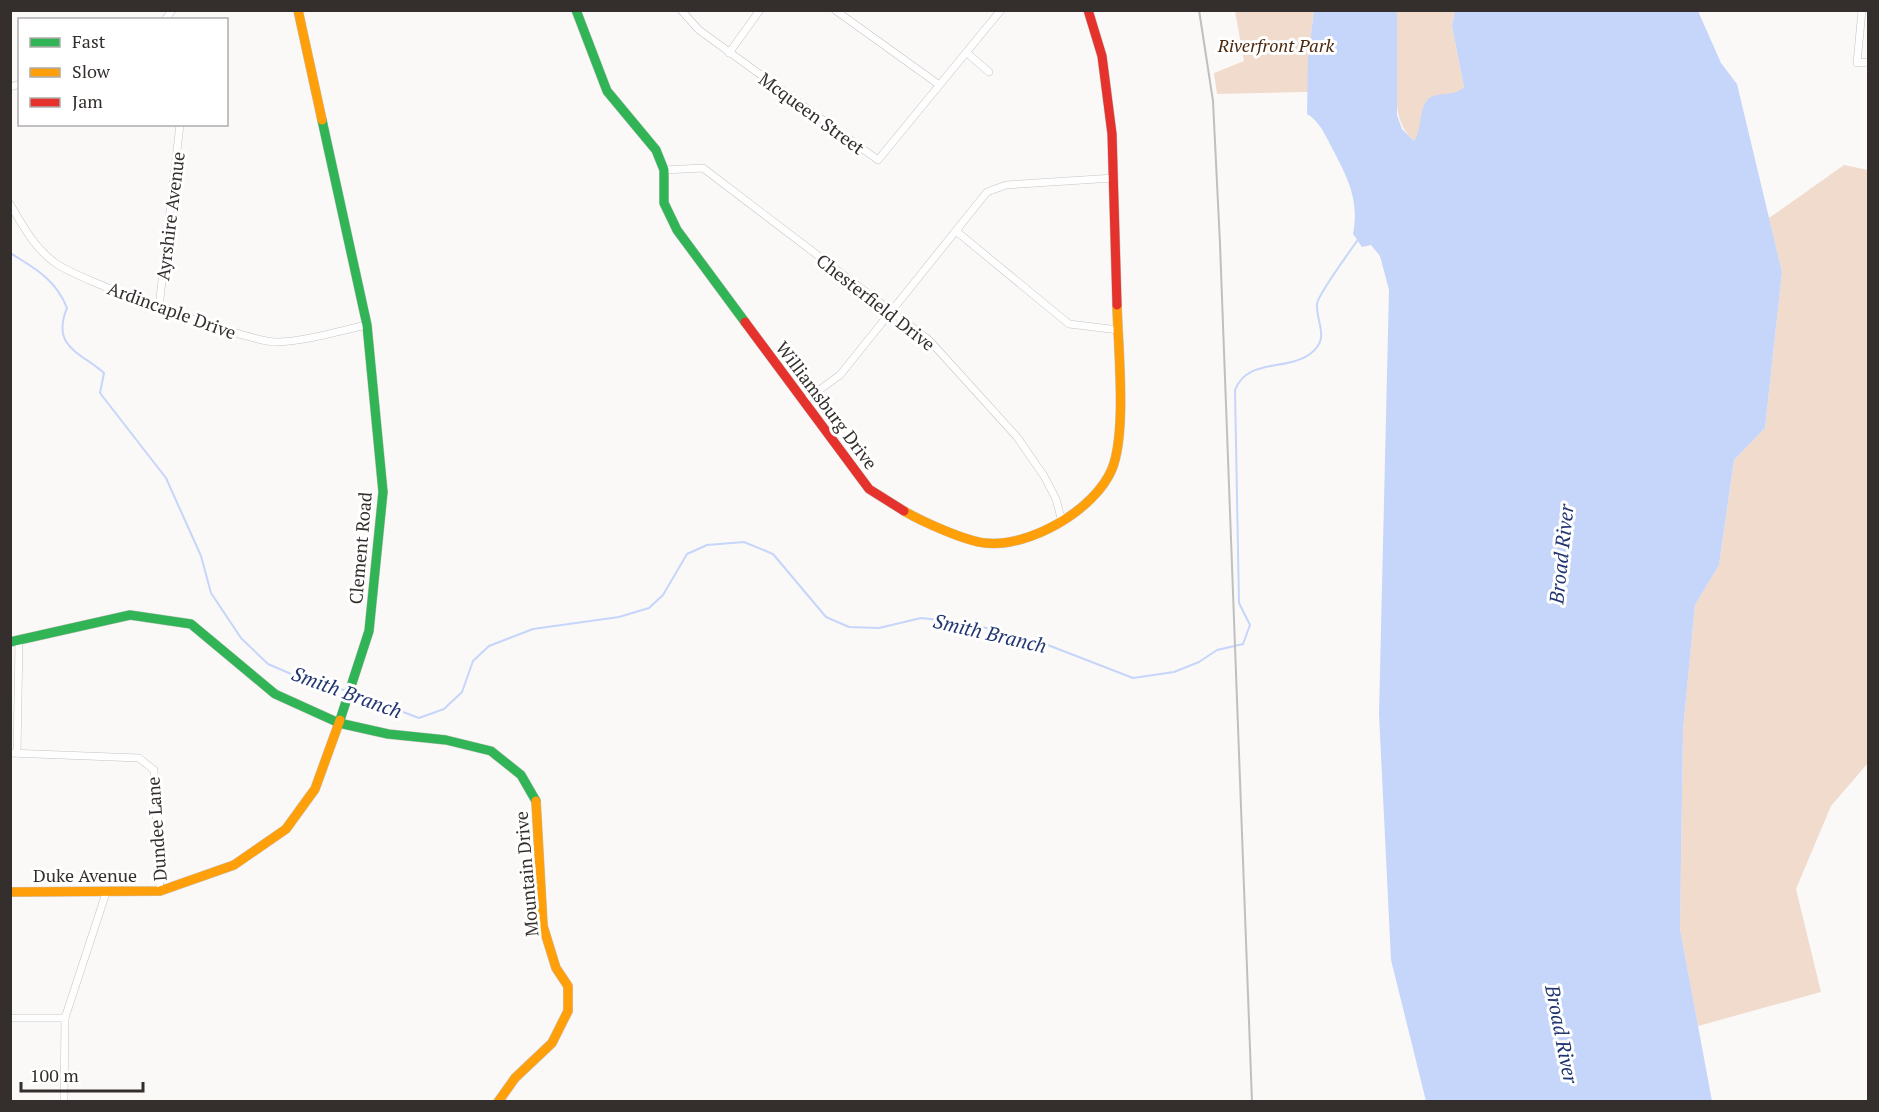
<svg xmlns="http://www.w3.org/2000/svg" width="1879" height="1112" viewBox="0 0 1879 1112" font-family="'PT Serif',serif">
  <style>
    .green { fill: #f1dbcd }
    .water { fill: #c6d5fa }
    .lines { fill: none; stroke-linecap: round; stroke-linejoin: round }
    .stream { stroke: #c6d5fa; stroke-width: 2 }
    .street-casing { stroke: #c7c4c2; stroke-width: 8 }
    .fast-casing { stroke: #c7c4c2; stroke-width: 10 }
    .slow-casing { stroke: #c7c4c2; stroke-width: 10 }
    .jam-casing { stroke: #c7c4c2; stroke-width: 10 }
    .street { stroke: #fefefe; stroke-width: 7 }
    .fast { stroke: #30b455; stroke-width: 9 }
    .slow { stroke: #ff9f0a; stroke-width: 9 }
    .jam { stroke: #e5322d; stroke-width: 9 }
    .rail { stroke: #c0bfbf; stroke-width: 2 }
    .labels { text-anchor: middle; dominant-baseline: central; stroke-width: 6; stroke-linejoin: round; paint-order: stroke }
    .park-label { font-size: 18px; font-style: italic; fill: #4c290e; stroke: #fff }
    .street-label { font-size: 18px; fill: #342f2d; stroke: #fff }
    .water-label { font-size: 20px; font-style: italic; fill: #213571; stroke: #fff }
  </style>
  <rect width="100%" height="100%" fill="#fbf9f7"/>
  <g class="green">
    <path d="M1235,11H1314L1308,57V85L1396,83L1397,11H1455L1452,26L1464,87L1457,94L1433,96C1420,113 1425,125 1414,141C1398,125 1397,112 1396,90L1217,94L1214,73L1244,61Z"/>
    <path d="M1844,165L1868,170V763L1831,806L1796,889L1821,992L1698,1026L1680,929L1683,730L1695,605L1719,565L1734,460L1765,428L1782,272L1769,218Z"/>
  </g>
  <path class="water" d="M1314,11H1397V115L1402,129L1414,141C1423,128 1418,110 1428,99C1436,91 1453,98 1464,87L1452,26L1455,11H1698L1721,63L1737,84L1782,272L1765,428L1734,460L1719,565L1695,605L1683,730L1680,929L1712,1101H1426L1391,960L1379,714L1389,290L1380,256L1371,245L1362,247L1353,234C1360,198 1346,175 1330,144C1324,133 1319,121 1307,114L1308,57Z"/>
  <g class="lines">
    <g class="stream">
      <path d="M10,253C35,268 56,280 67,308C51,347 80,352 104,373L100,393L166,478L201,556L211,593L241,638L268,664L305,680L348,691"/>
      <path d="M353,693L419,718L444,709L462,692L473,661L489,646L533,629L619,617L649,608L663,595L687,554L707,545L744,542L773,554L826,617L849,627L879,628L921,618L967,623L1040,642L1133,678L1174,672L1199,662L1217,650L1243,644L1250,625L1239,603L1235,390C1247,358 1287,371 1310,354C1331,338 1316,324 1317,304C1318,294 1351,250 1359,238"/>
    </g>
    <g class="street-casing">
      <g id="street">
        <path d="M681,10L699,30L878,160L1001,10"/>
        <path d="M835,10L938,84"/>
        <path d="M1862,10L1857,63L1868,62"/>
        <path d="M165,20L172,10"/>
        <path d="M729,53L760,10"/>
        <path d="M967,53L989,72"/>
        <path d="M10,87L20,84"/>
        <path d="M664,170L703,168L929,340L1017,437L1044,476L1056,499L1062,522"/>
        <path d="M10,204C23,226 34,247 54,262C76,280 250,343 277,342C307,341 338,331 367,325"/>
        <path d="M956,231L1069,324L1119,330"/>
        <path d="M159,307L180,124"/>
        <path d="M804,401L840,375L987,192L1006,185L1114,178"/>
        <path d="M10,753L139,758L154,770L160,891"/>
        <path d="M17,753L19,641"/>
        <path d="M10,1018H65"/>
        <path d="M64,1102L65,1018L106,893"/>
      </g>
    </g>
    <g class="fast-casing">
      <g id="fast">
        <path d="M576,10L607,91L656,150L664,170V203L677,230L745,322"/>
        <path d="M322,120L367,325L383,492L369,631L340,720"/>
        <path d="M10,642L130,615L191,624L275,694L339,723L388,734L446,740L491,751L521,775L536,801"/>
      </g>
    </g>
    <g class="slow-casing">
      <g id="slow">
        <path d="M298,10L322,120"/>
        <path d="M904,511C921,521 965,541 985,543C1029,548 1095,510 1112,469C1127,432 1118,347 1117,305"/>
        <path d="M10,892L160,891L234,865L286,829L315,789L340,720"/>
        <path d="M498,1102L515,1078L552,1043L568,1011V986L556,968L543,926L536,801"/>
      </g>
    </g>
    <g class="jam-casing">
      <g id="jam">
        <path d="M1088,10L1102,56L1112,134L1117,305"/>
        <path d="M745,322L869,489L904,511"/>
      </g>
    </g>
    <use href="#street" class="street"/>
    <use href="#fast" class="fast"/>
    <use href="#slow" class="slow"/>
    <use href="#jam" class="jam"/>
    <path class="rail" d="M1199,10L1213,101L1220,244L1252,1102"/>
  </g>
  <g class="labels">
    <g class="park-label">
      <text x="1276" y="45">Riverfront Park</text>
    </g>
    <g class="street-label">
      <text transform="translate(812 113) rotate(36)">Mcqueen Street</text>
      <text transform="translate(170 216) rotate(-83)">Ayrshire Avenue</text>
      <text transform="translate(876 302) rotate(38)">Chesterfield Drive</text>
      <text transform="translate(172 310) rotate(20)">Ardincaple Drive</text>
      <text transform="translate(827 405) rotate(53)">Williamsburg Drive</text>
      <text transform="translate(360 548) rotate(-85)">Clement Road</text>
      <text transform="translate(156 829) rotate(-94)">Dundee Lane</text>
      <text transform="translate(526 874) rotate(-95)">Mountain Drive</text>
      <text x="85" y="875">Duke Avenue</text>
    </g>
    <g class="water-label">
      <text transform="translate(1561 554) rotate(-84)">Broad River</text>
      <text transform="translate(990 633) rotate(13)">Smith Branch</text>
      <text transform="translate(347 692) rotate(20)">Smith Branch</text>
      <text transform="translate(1562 1034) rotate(79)">Broad River</text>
    </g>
  </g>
  <rect width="1879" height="1112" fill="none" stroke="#342f2d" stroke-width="24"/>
  <rect x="18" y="18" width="210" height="108" fill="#ffffff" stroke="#aeacab" stroke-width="1.5"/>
  <rect x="30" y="38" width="30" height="9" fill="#30b455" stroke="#aeacab" stroke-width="1.5"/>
  <text x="72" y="48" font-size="18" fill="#342f2d">Fast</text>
  <rect x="30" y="68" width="30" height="9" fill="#ff9f0a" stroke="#aeacab" stroke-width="1.5"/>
  <text x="72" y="78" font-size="18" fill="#342f2d">Slow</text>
  <rect x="30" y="98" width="30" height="9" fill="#e5322d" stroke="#aeacab" stroke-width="1.5"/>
  <text x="72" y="108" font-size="18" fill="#342f2d">Jam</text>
  <path d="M21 1082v9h122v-9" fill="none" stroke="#342f2d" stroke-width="3"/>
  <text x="30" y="1082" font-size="18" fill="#342f2d" stroke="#ffffff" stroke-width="4.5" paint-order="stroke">100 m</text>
</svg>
